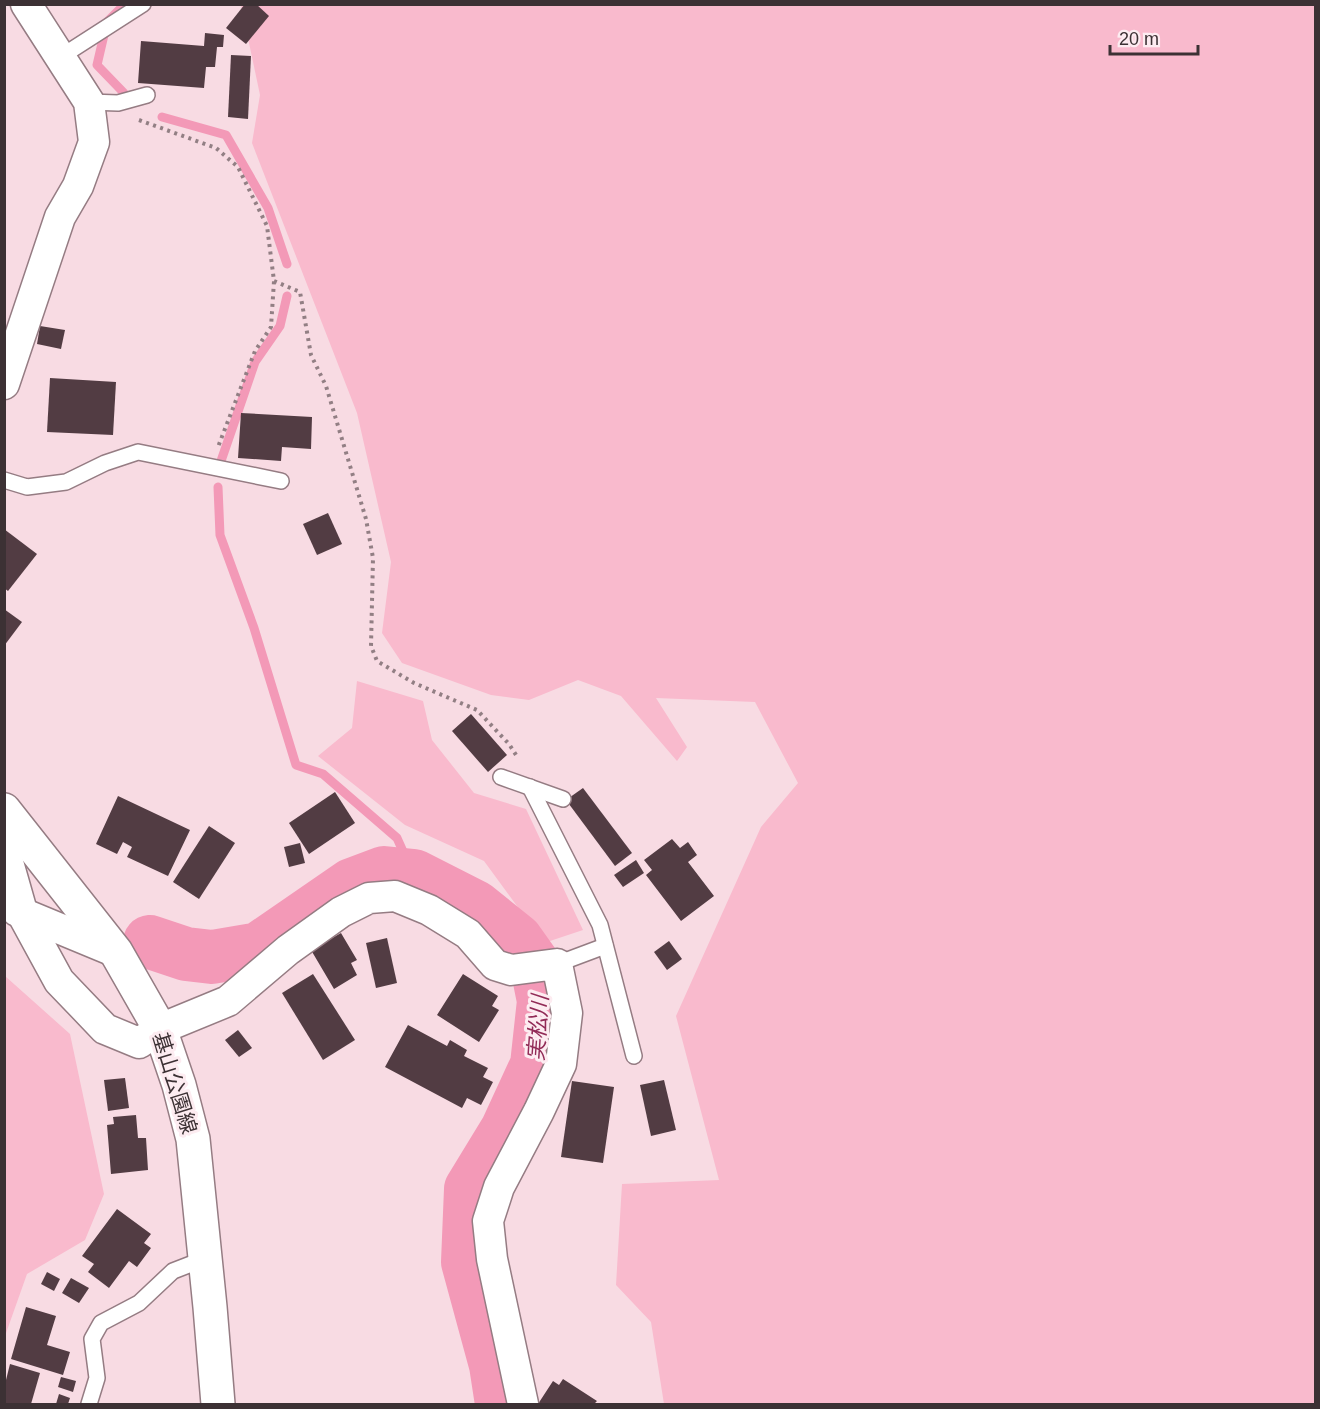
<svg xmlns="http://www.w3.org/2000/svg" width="1320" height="1409" viewBox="0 0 1320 1409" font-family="Helvetica,'Noto Sans JP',sans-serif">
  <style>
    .green { fill: #f9bacd }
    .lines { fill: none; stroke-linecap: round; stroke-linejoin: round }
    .stream { stroke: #f399b7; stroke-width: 9 }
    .river { stroke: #f399b7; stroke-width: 54 }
    .building { fill: #523c43 }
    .lane-casing { stroke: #957c83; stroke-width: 18 }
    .street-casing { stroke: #957c83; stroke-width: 33 }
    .secondary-casing { stroke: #957c83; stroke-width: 36 }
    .path { stroke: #927f84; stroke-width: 4; stroke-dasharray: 3 4.5; stroke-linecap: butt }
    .lane { stroke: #fff; stroke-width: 15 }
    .street { stroke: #fff; stroke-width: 30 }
    .secondary { stroke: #fff; stroke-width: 33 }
    .labels { text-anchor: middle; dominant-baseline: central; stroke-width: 6; stroke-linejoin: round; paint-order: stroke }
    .street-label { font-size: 21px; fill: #3c3134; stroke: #fdecf1 }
    .water-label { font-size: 22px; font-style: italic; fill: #922b57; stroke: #fdecf1 }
  </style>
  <rect width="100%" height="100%" fill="#f8dbe3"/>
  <g class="green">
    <path d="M241,5H1315V1404H664L651,1322L616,1285L622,1184L719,1180L676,1016L761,827L798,783L755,702L656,698L687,747L677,761L621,696L578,680L529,700L491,695L402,663L382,633L391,562L357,413L252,143L260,95Z"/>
    <path d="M357,681L423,701L432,740L474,793L526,809L583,930L544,943L484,861L405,825L318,756L352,728Z"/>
    <path d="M5,976L70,1034L104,1194L85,1240L27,1274L5,1336Z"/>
  </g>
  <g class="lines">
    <g class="stream">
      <path d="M124,93L97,65L107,22L125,4"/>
      <path d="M162,117L226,135L268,208L287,264"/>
      <path d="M221,461L255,362L280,326L287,296"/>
      <path d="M218,487L220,535L254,628L296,765L323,774L397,838L414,876"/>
    </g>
    <path class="river" d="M150,942L186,954L212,957L259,949L352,885L384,873L414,876L475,907L516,940L538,971L544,1001L537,1065L507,1130L471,1189L468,1262L496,1365L502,1404"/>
  </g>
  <g class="building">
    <path d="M245,4H256L269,16L246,44L226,28Z"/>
    <path d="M205,33L224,35L223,47H217L215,67H206L204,88L138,83L141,41L204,46Z"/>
    <path d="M231,55L251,56L248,119L228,117Z"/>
    <path d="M40,326L65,330L61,349L37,344Z"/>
    <path d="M50,378L116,382L113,435L47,432Z"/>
    <path d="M241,413L312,417L311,449L282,447L281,461L238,458Z"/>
    <path d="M328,513L342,544L317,555L303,524Z"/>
    <path d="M4,529L37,554L8,591L4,588Z"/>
    <path d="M4,609L22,622L4,646Z"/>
    <path d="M471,714L507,755L488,772L452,731Z"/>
    <path d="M583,788L632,853L615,866L566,800Z"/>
    <path d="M335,792L355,823L309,854L289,823Z"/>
    <path d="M118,796L190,830L168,876L127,857L132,847L123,842L117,854L96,844Z"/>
    <path d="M209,826L235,843L199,899L173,882Z"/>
    <path d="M672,839L680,848L688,842L697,855L688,862L714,896L681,921L646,875L652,870L644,860Z"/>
    <path d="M300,843L305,863L289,867L284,847Z"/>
    <path d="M636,860L644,873L623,887L614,875Z"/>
    <path d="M341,933L357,960L351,963L357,975L334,989L311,950Z"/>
    <path d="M387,938L397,983L376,988L366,943Z"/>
    <path d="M669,941L682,959L667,970L654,952Z"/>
    <path d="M313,974L355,1040L323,1060L282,993Z"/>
    <path d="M463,974L498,996L492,1006L499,1010L479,1042L437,1015Z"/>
    <path d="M408,1025L447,1046L450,1040L467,1050L464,1056L488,1068L483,1077L493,1082L481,1105L467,1098L462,1108L385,1067Z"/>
    <path d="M238,1030L252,1048L239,1057L225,1040Z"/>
    <path d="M125,1078L129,1108L108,1111L104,1080Z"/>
    <path d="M664,1080L676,1130L651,1136L640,1085Z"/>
    <path d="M572,1081L614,1087L603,1163L561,1157Z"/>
    <path d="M136,1115L138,1138H146L148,1170L111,1174L107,1125L114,1124L113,1117Z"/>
    <path d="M117,1209L151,1234L144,1243L151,1248L137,1267L129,1261L109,1288L88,1272L94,1264L82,1256Z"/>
    <path d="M47,1272L60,1279L54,1291L41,1284Z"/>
    <path d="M71,1278L89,1288L79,1303L62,1293Z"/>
    <path d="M26,1307L56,1316L47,1345L70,1352L63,1375L11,1359Z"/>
    <path d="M10,1364L40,1373L31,1404H5V1384Z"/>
    <path d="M61,1377L76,1381L73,1392L58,1387Z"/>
    <path d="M563,1379L597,1401L594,1404H538L553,1381L559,1385Z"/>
    <path d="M59,1394L70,1398L68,1404H56Z"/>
  </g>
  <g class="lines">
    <g class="lane-casing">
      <g id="lane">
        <path d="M59,58L143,4"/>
        <path d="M89,102L118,103L147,95"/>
        <path d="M4,480L27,487L66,482L105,463L138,452L281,481"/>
        <path d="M501,777L563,799"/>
        <path d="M530,787L600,925L634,1056"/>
        <path d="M557,964L605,946"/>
        <path d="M89,1404L97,1378L92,1339L101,1323L139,1303L173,1271L204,1259"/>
      </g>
    </g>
    <g class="street-casing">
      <g id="street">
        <path d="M4,384L60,217L78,186L94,142L89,102L26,4"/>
        <path d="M4,848L23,915L59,981L105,1029L139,1043L160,1029L228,1001L288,950L341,912L369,898L395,896L429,910L468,934L495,965L511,970L557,964L567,1013L561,1064L539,1111L499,1187L488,1221L492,1259L523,1404"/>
        <path d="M17,911L116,952"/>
      </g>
    </g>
    <g class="secondary-casing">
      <path id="secondary" d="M4,810L116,952L160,1029L179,1085L193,1139L210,1307L218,1404"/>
    </g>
    <g class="path">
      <path d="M139,120L216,148L238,167L267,226L274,281L271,327L255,351L218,447"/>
      <path d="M274,281L300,292L311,355L326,386L366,519L373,558L371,646L377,661L414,683L477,710L509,744L518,758"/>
    </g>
    <use href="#lane" class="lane"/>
    <use href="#street" class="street"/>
    <use href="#secondary" class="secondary"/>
  </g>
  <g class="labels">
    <g class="street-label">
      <text transform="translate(175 1083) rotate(73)">基山公園線</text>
    </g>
    <g class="water-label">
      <text transform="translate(538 1028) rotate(-86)">実松川</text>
    </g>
  </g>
  <rect width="1320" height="1409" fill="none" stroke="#3c3134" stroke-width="12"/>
  <path d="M1110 45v9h88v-9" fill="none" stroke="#3c3134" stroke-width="3"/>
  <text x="1119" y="45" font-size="18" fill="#3c3134" stroke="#fdecf1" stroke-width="4.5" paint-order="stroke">20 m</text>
</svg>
